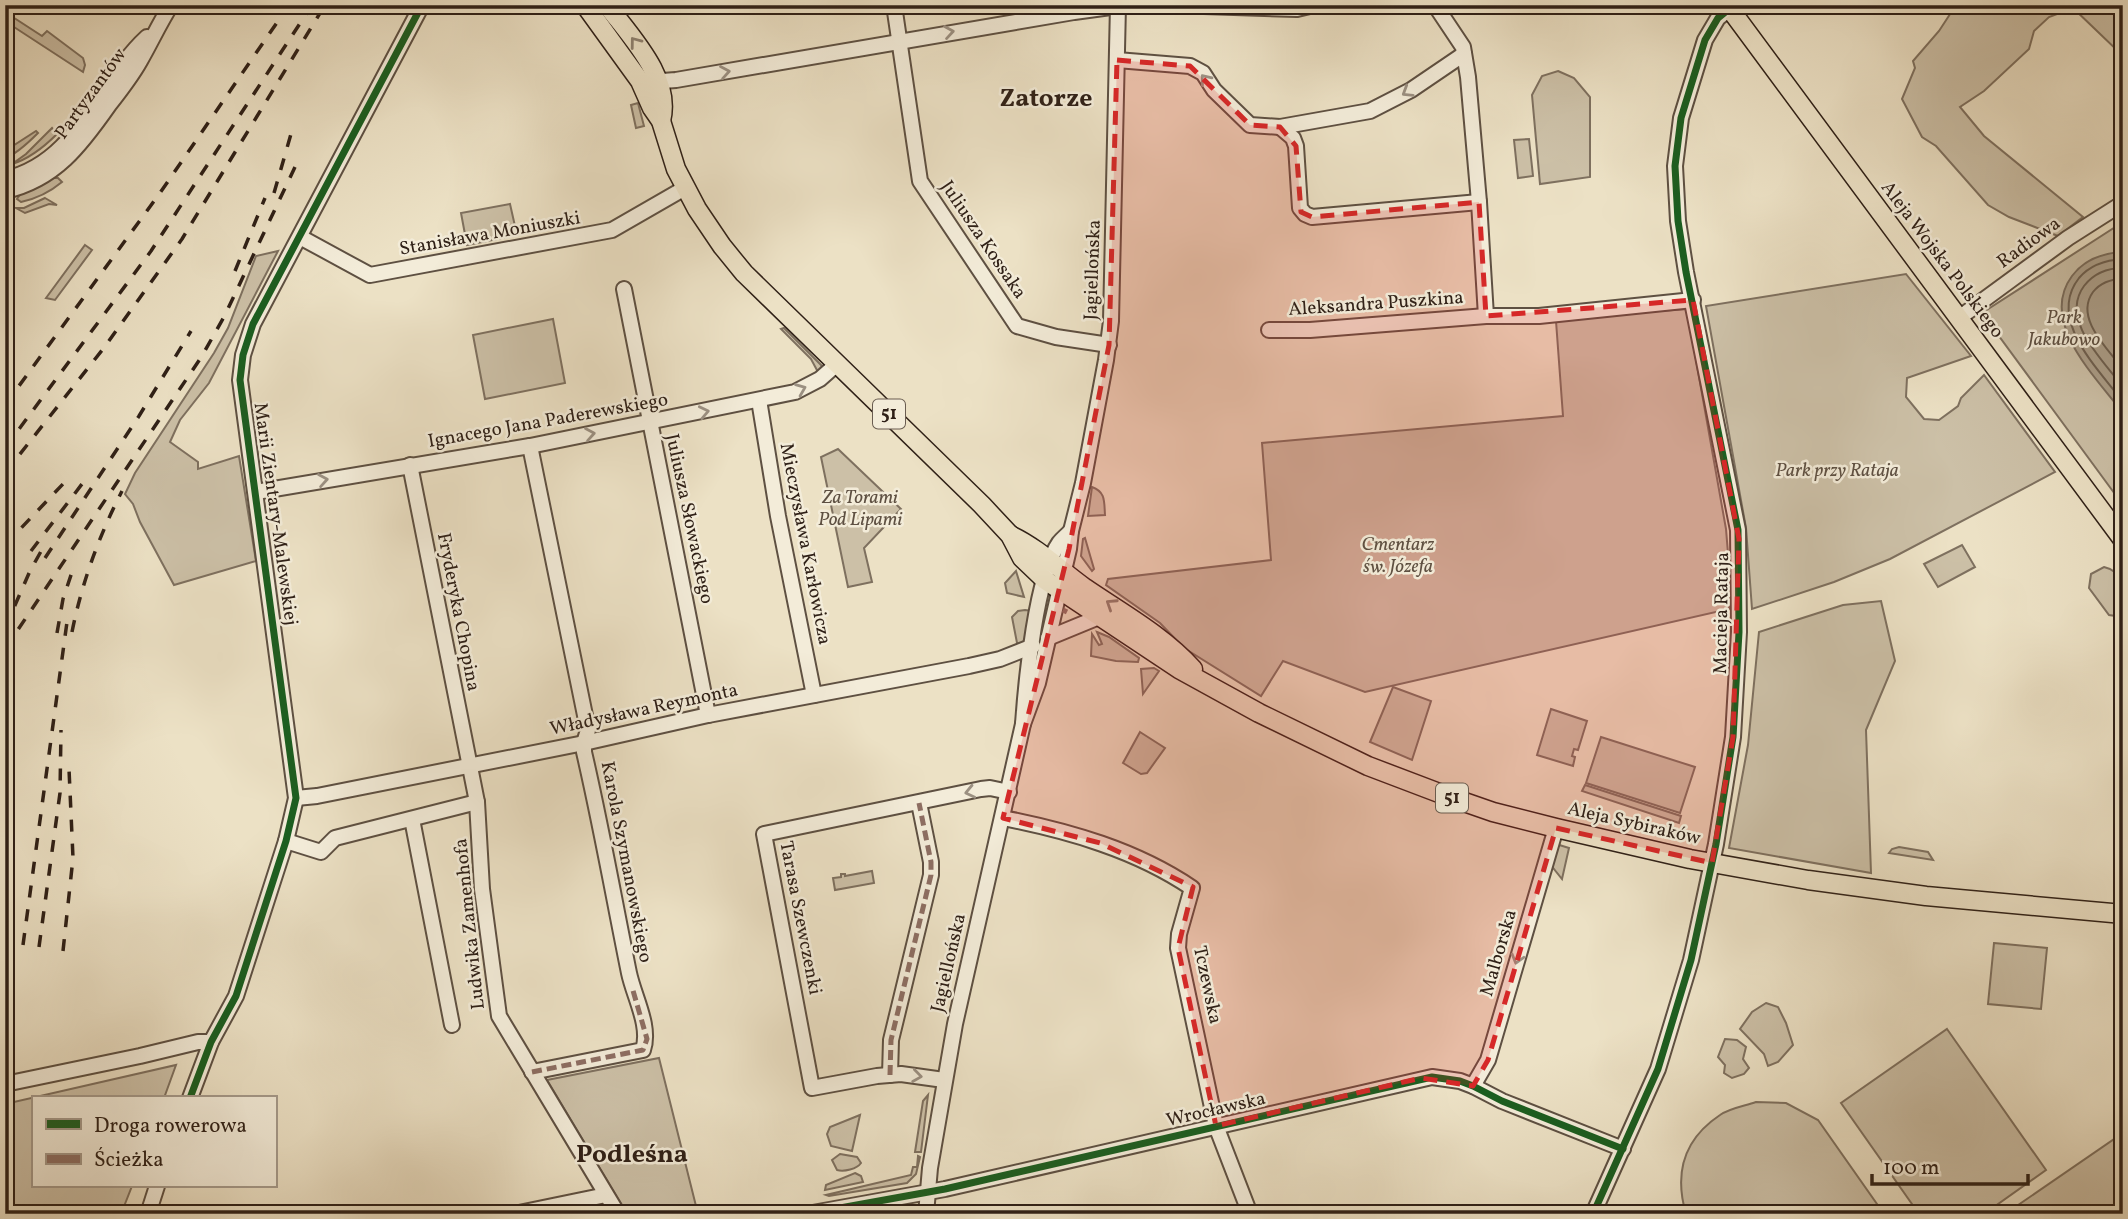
<svg xmlns="http://www.w3.org/2000/svg" width="2128" height="1219" viewBox="0 0 2128 1219" font-family="Vollkorn,serif">
  <style>
    .green { fill: #ccc0a7; stroke: #7e705f; stroke-width: 2 }
    .water { fill: #ac9f8a; stroke: #7a6c5c; stroke-width: 2 }
    .lines { fill: none; stroke-linecap: round; stroke-linejoin: round }
    .shore { stroke: #6e6050; stroke-width: 2 }
    .minor-casing { stroke: #5e5042; stroke-width: 18 }
    .major-casing { stroke: #2f2017; stroke-width: 21 }
    .minor { stroke: #f3ecd9; stroke-width: 14 }
    .major { stroke: #ece1c5; stroke-width: 18 }
    .rail { stroke: #2f2017; stroke-width: 3.5; stroke-dasharray: 12 12; stroke-linecap: butt }
    .quiet { stroke: #8d6e63; stroke-width: 5; stroke-dasharray: 10 5; stroke-linecap: butt }
    .cycleway-casing { stroke: #f3ecd9; stroke-width: 11 }
    .cycleway { stroke: #1b5e20; stroke-width: 7 }
    .oneway { stroke: #9b9082 }
    .oneway2 { stroke: #8e806e }
    .marked { fill: #d62828; fill-opacity: 0.2; stroke: #d62828; stroke-width: 5; stroke-dasharray: 14 9; stroke-linejoin: round }
    .labels { text-anchor: middle; dominant-baseline: central; stroke-width: 5; stroke-linejoin: round; paint-order: stroke }
    .shield { fill: #f3ecd9; stroke: #6a5d51; stroke-width: 2 }
    .shield-label { font-size: 18px; font-weight: bold; fill: #2f2017 }
    .street-label { font-size: 19px; fill: #2f2017; stroke: #f3ecd9 }
    .park-label { font-size: 19px; font-style: italic; fill: #5e5042; stroke: #f3ecd9 }
    .district-label { font-size: 26px; font-weight: bold; fill: #2f2017; stroke: #f3ecd9 }
  </style>
  <rect width="100%" height="100%" fill="#ece1c5"/>
  <filter id="stains"><feTurbulence type="fractalNoise" baseFrequency=".00286" numOctaves="4"/><feColorMatrix values="0 0 0 0 .2 0 0 0 0 .09 0 0 0 0 .02 0 0 0 .5 -.17"/></filter>
  <radialGradient id="worn" r=".72"><stop offset=".6" stop-color="#630" stop-opacity="0"/><stop offset="1" stop-color="#630" stop-opacity=".3"/></radialGradient>
  <g class="green">
    <path d="M1956,5H2123V56L2073,8L2049,17L2034,31L2029,49L1984,91L1960,107L1984,136L2083,217L2058,236L2009,217L1988,205L1936,146L1922,137L1902,99L1915,68L1913,61L1939,31Z"/>
    <path d="M5,12L42,36L47,31L83,58L85,65L83,72L14,27L5,40Z"/>
    <path d="M1558,71L1574,78L1590,97V177L1540,184L1532,95L1542,76Z"/>
    <path d="M638,103L644,126L636,128L631,105Z"/>
    <path d="M52,128L57,134C44,147 29,159 12,164L26,154Z"/>
    <path d="M36,131L38,133C27,144 15,155 5,158V151Z"/>
    <path d="M1529,139L1533,176L1518,178L1514,140Z"/>
    <path d="M51,178H58L62,182C50,192 35,199 21,202L17,199L21,193Z"/>
    <path d="M45,198L57,205L49,204L25,213L16,208H24Z"/>
    <path d="M510,204L517,235L467,245L461,213Z"/>
    <path d="M2123,222V505L1982,313Z"/>
    <path d="M85,245L92,250L55,300L46,298Z"/>
    <path d="M278,251L209,383L180,420L170,442L198,462V469L239,456L256,561L174,585L140,522L133,504L125,494L135,473L214,353L228,328L256,256Z"/>
    <path d="M1906,274L1971,356L1907,378L1906,397L1924,419L1939,420L1958,406L1961,398L1984,375L2055,472L1890,559L1834,582L1752,609L1746,528L1706,306Z"/>
    <path d="M1687,309L1726,529L1730,578L1729,609L1365,692L1283,661L1261,696L1184,648L1160,623L1106,585L1108,579L1271,560L1262,443L1563,416L1556,321L1560,318Z"/>
    <path d="M553,319L565,383L485,399L473,335Z"/>
    <path d="M784,328L822,366L818,372L811,359L781,329Z"/>
    <path d="M838,449L901,509L864,548L872,582L848,587L821,457Z"/>
    <path d="M1092,487C1106,492 1104,502 1105,515L1088,516Z"/>
    <path d="M1085,538L1094,569L1092,571L1081,556L1083,539Z"/>
    <path d="M1962,545L1975,567L1938,587L1924,564Z"/>
    <path d="M2104,567C2128,572 2123,598 2123,617L2109,615L2089,588L2091,574Z"/>
    <path d="M1016,571L1024,597L1007,593L1005,583Z"/>
    <path d="M1881,601L1895,661L1866,730L1871,873L1729,848L1748,745L1759,632L1843,605Z"/>
    <path d="M1025,610L1033,611L1028,637L1018,648L1012,617L1018,611Z"/>
    <path d="M1097,632L1109,637L1139,658L1138,662L1116,661L1091,656L1092,634L1099,645L1102,644Z"/>
    <path d="M1154,668L1159,671L1143,694L1141,669Z"/>
    <path d="M1393,687L1431,701L1412,760L1370,742Z"/>
    <path d="M1551,709L1587,721L1578,750L1574,749L1572,756L1575,757L1573,766L1537,755Z"/>
    <path d="M1140,732L1165,748L1147,773L1141,774L1123,763Z"/>
    <path d="M1601,737L1695,767L1680,813L1586,783Z"/>
    <path d="M1585,785L1681,816L1679,823L1582,791Z"/>
    <path d="M1556,844L1569,848L1562,879L1550,864Z"/>
    <path d="M1899,847L1928,852L1933,860L1889,853L1892,849Z"/>
    <path d="M872,871L874,883L835,890L833,878L841,877V874H845V876Z"/>
    <path d="M1994,943L2047,948L2041,1009L1988,1004Z"/>
    <path d="M1766,1003L1778,1007L1786,1023L1793,1045L1778,1062L1768,1066L1764,1054L1740,1029L1752,1012Z"/>
    <path d="M1947,1029L2046,1170L1984,1214H1919L1841,1103Z"/>
    <path d="M1725,1039L1737,1040L1746,1047L1743,1059L1749,1068L1744,1074L1732,1078L1724,1073L1725,1065L1718,1057Z"/>
    <path d="M659,1058L698,1214H627L547,1080Z"/>
    <path d="M176,1065L164,1098H33V1186H132L121,1214H5V1104Z"/>
    <path d="M928,1095L921,1152H915L923,1101Z"/>
    <path d="M1756,1102L1786,1103L1818,1120L1884,1214H1686C1674,1173 1684,1139 1720,1115C1730,1108 1745,1106 1756,1102Z"/>
    <path d="M860,1115L852,1151L831,1146L827,1134L830,1127Z"/>
    <path d="M2123,1133V1214H2005Z"/>
    <path d="M840,1154L857,1157L861,1163C857,1169 844,1172 837,1170L832,1160Z"/>
    <path d="M918,1156L920,1157L916,1174L907,1183L829,1196L826,1195L911,1175L913,1167H917Z"/>
    <path d="M855,1173L861,1176L863,1182L825,1190L826,1185Z"/>
  </g>
  <path class="water" d="M2119,252L2123,253V413C2096,377 2038,322 2072,276C2083,261 2100,254 2119,252Z"/>
  <g class="lines">
    <g class="shore">
      <path d="M2123,259C2106,260 2090,265 2079,278C2046,320 2099,369 2123,402"/>
      <path d="M2123,268C2107,268 2094,273 2084,286C2059,320 2104,361 2123,387"/>
      <path d="M2123,279C2111,279 2101,282 2093,292C2074,318 2108,349 2123,369"/>
    </g>
    <g class="minor-casing">
      <g id="minor">
        <path d="M894,5L920,181L1017,326L1056,337L1109,345"/>
        <path d="M1173,5L1297,9L1314,5"/>
        <path d="M1435,5L1463,47L1468,77L1479,202L1486,316"/>
        <path d="M1117,60L1190,66L1203,73L1214,90L1250,125L1280,127L1370,111L1411,90L1464,54"/>
        <path d="M649,82L676,80L1074,12L1118,6L1145,5"/>
        <path d="M1280,127L1293,138L1296,146L1300,208L1305,214L1312,217L1479,202"/>
        <path d="M5,179C79,162 97,83 147,37"/>
        <path d="M5,191C55,180 81,145 109,105C120,91 131,77 140,61C151,42 159,24 171,5"/>
        <path d="M300,237L370,275L612,230L685,188"/>
        <path d="M624,289L708,715"/>
        <path d="M1959,318L2068,238L2123,203"/>
        <path d="M1269,330H1310L1486,316H1539L1693,300"/>
        <path d="M759,400L778,516L814,695"/>
        <path d="M530,446L588,730L584,743V752C601,825 614,899 629,973C634,997 651,1026 643,1050L532,1072"/>
        <path d="M410,465L477,802L482,889L499,1016L618,1214"/>
        <path d="M256,492L530,446L795,392L820,379L837,364"/>
        <path d="M1048,638L1099,617"/>
        <path d="M1023,724L1038,683L1069,549L1071,531L1083,483L1106,360L1111,321L1118,5"/>
        <path d="M296,798L317,796L584,743L708,715L969,666L1000,659L1033,646"/>
        <path d="M1003,818C1069,831 1136,850 1192,888L1179,934L1178,948L1216,1126L1250,1214"/>
        <path d="M412,819L452,1025"/>
        <path d="M286,841L321,852L335,838L477,802"/>
        <path d="M890,1075L891,1040L931,875V862L919,803"/>
        <path d="M944,1080L901,1074L877,1076L812,1088L764,834L981,789L990,788L1009,792"/>
        <path d="M5,1084L140,1056L198,1042H211"/>
        <path d="M1473,1086L1488,1060L1556,828"/>
        <path d="M190,1098L211,1042L236,996L286,841L296,798L240,380L243,355L253,324L422,5"/>
        <path d="M148,1214L157,1186"/>
        <path d="M514,1214L606,1195"/>
        <path d="M807,1214L945,1189L1432,1077L1460,1081L1473,1086L1502,1101L1623,1149"/>
        <path d="M926,1214L930,1168L955,1024L1023,724C1026,681 1036,576 1059,543C1062,539 1067,535 1071,531"/>
        <path d="M1593,1214L1658,1069L1691,960L1716,844L1733,737L1739,632L1738,530L1686,272L1678,221L1675,166L1681,118L1705,40L1718,18L1729,9"/>
      </g>
    </g>
    <g class="major-casing">
      <g id="major">
        <path d="M585,5L640,81L652,108L661,121L676,169L697,209L722,246L744,273L982,505L1010,535L1022,558L1045,580L1179,669L1259,713L1368,766L1447,796L1493,812L1556,828L1690,859L1808,880L1926,896L2123,914"/>
        <path d="M607,5C631,37 672,78 661,121"/>
        <path d="M1727,5L2123,540"/>
        <path d="M1010,535C1038,548 1060,570 1085,588C1123,614 1162,635 1193,669"/>
      </g>
    </g>
    <use href="#minor" class="minor"/>
    <use href="#major" class="major"/>
    <g class="rail">
      <path d="M274,193L291,134"/>
      <path d="M235,271L265,198"/>
      <path d="M5,405L160,193L289,5"/>
      <path d="M5,448L151,251L312,5"/>
      <path d="M5,473L103,349L182,239L325,5"/>
      <path d="M5,545L63,484"/>
      <path d="M31,551L82,484"/>
      <path d="M45,558L139,416L191,331"/>
      <path d="M5,628L30,571L44,546"/>
      <path d="M72,632C82,582 99,536 122,491"/>
      <path d="M57,633L63,599L72,572"/>
      <path d="M5,649L202,356L225,315L295,167"/>
      <path d="M23,945L67,622"/>
      <path d="M39,947L60,793L61,730"/>
      <path d="M63,951L73,858L69,769"/>
    </g>
    <g class="quiet">
      <path d="M1063,610L1067,612"/>
      <path d="M532,1072L643,1050L647,1039L632,987"/>
      <path d="M890,1075L891,1040L931,875V862L919,803"/>
    </g>
    <g class="cycleway-casing">
      <g id="cycleway">
        <path d="M190,1098L211,1042L236,996L286,841L296,798L240,380L243,355L253,324L422,5"/>
        <path d="M807,1214L945,1189L1432,1077L1460,1081L1473,1086L1502,1101L1623,1149"/>
        <path d="M1593,1214L1658,1069L1691,960L1716,844L1733,737L1739,632L1738,530L1686,272L1678,221L1675,166L1681,118L1705,40L1718,18L1729,9"/>
      </g>
    </g>
    <use href="#cycleway" class="cycleway"/>
  </g>
  <defs><path id="oneway-chevron" d="M-2-3.5L2.5 0L-2 3.5" fill="none" stroke-width="1.6" stroke-linecap="round" stroke-linejoin="round" transform="scale(1.75)"/></defs>
  <g class="oneway">
    <use href="#oneway-chevron" transform="translate(949 32) rotate(-9)"/>
    <use href="#oneway-chevron" transform="translate(725 72) rotate(-10)"/>
    <use href="#oneway-chevron" transform="translate(1205 79) rotate(-129)"/>
    <use href="#oneway-chevron" transform="translate(1407 92) rotate(148)"/>
    <use href="#oneway-chevron" transform="translate(801 389) rotate(-22)"/>
    <use href="#oneway-chevron" transform="translate(704 412) rotate(-12)"/>
    <use href="#oneway-chevron" transform="translate(590 434) rotate(-10)"/>
    <use href="#oneway-chevron" transform="translate(323 480) rotate(-10)"/>
    <use href="#oneway-chevron" transform="translate(970 792) rotate(167)"/>
    <use href="#oneway-chevron" transform="translate(1517 959) rotate(106)"/>
    <use href="#oneway-chevron" transform="translate(917 1076) rotate(8)"/>
  </g>
  <g class="oneway2">
    <use href="#oneway-chevron" transform="translate(635 42) rotate(-127)"/>
    <use href="#oneway-chevron" transform="translate(1111 604) rotate(-147)"/>
  </g>
  <path class="marked" d="M1117,60L1190,66L1250,125L1280,127L1296,146L1301,212L1312,217L1479,202L1486,316L1693,300L1739,539L1733,737L1712,863L1556,828L1488,1060L1473,1086L1421,1078L1216,1126L1178,948L1193,887L1100,843L1003,818L1069,549L1109,345Z"/>
  <g class="labels">
    <g class="shield">
      <rect x="873" y="399.5" width="32" height="29" rx="5"/>
      <rect x="1436" y="783.5" width="32" height="29" rx="5"/>
    </g>
    <g class="shield-label">
      <text x="889" y="414">51</text>
      <text x="1452" y="798">51</text>
    </g>
    <g class="street-label">
      <text transform="translate(91 94) rotate(-54)">Partyzantów</text>
      <text transform="translate(490 234) rotate(-10)">Stanisława Moniuszki</text>
      <text transform="translate(983 240) rotate(56)">Juliusza Kossaka</text>
      <text transform="translate(2029 243) rotate(-36)">Radiowa</text>
      <text transform="translate(1942 260) rotate(53)">Aleja Wojska Polskiego</text>
      <text transform="translate(1093 270) rotate(-88)">Jagiellońska</text>
      <text transform="translate(1376 304) rotate(-4)">Aleksandra Puszkina</text>
      <text transform="translate(548 421) rotate(-10)">Ignacego Jana Paderewskiego</text>
      <text transform="translate(275 514) rotate(82)">Marii Zientary-Malewskiej</text>
      <text transform="translate(689 519) rotate(78)">Juliusza Słowackiego</text>
      <text transform="translate(805 544) rotate(79)">Mieczysława Karłowicza</text>
      <text transform="translate(458 612) rotate(79)">Fryderyka Chopina</text>
      <text transform="translate(1722 613) rotate(-89)">Macieja Rataja</text>
      <text transform="translate(644 710) rotate(-12)">Władysława Reymonta</text>
      <text transform="translate(1634 824) rotate(13)">Aleja Sybiraków</text>
      <text transform="translate(626 862) rotate(79)">Karola Szymanowskiego</text>
      <text transform="translate(800 918) rotate(79)">Tarasa Szewczenki</text>
      <text transform="translate(470 924) rotate(-96)">Ludwika Zamenhofa</text>
      <text transform="translate(1499 953) rotate(-74)">Malborska</text>
      <text transform="translate(949 963) rotate(-77)">Jagiellońska</text>
      <text transform="translate(1207 985) rotate(78)">Tczewska</text>
      <text transform="translate(1216 1110) rotate(-13)">Wrocławska</text>
    </g>
    <g class="park-label">
      <text x="2064" y="318">Park<tspan x="2064" dy="22">Jakubowo</tspan></text>
      <text x="1837" y="471">Park przy Rataja</text>
      <text x="860" y="498">Za Torami<tspan x="860" dy="22">Pod Lipami</tspan></text>
      <text x="1398" y="545">Cmentarz<tspan x="1398" dy="22">św. Józefa</tspan></text>
    </g>
    <g class="district-label">
      <text x="1046" y="99">Zatorze</text>
      <text x="632" y="1155">Podleśna</text>
    </g>
  </g>
  <rect width="2128" height="1219" fill="none" stroke="#ece1c5" stroke-width="28"/>
  <rect x="7" y="7" width="2114" height="1205" fill="none" stroke="#2f2017" stroke-width="3.5"/>
  <rect x="14" y="14" width="2100" height="1191" fill="none" stroke="#2f2017" stroke-width="2"/>
  <rect x="32" y="1096" width="245" height="91" fill="#f3ecd9" stroke="#a59a8b" stroke-width="2"/>
  <rect x="46" y="1119" width="35" height="10" fill="#1b5e20" stroke="#a59a8b" stroke-width="2"/>
  <text x="94" y="1132" font-size="21" fill="#2f2017">Droga rowerowa</text>
  <rect x="46" y="1154" width="35" height="10" fill="#8d6e63" stroke="#a59a8b" stroke-width="2"/>
  <text x="94" y="1166" font-size="21" fill="#2f2017">Ścieżka</text>
  <path d="M1872 1174v10h156v-10" fill="none" stroke="#2f2017" stroke-width="3.5"/>
  <text x="1883" y="1174" font-size="21" fill="#2f2017" stroke="#f3ecd9" stroke-width="5" paint-order="stroke">100 m</text>
  <rect width="100%" height="100%" filter="url(#stains)"/>
  <rect width="100%" height="100%" fill="url(#worn)"/>
</svg>
